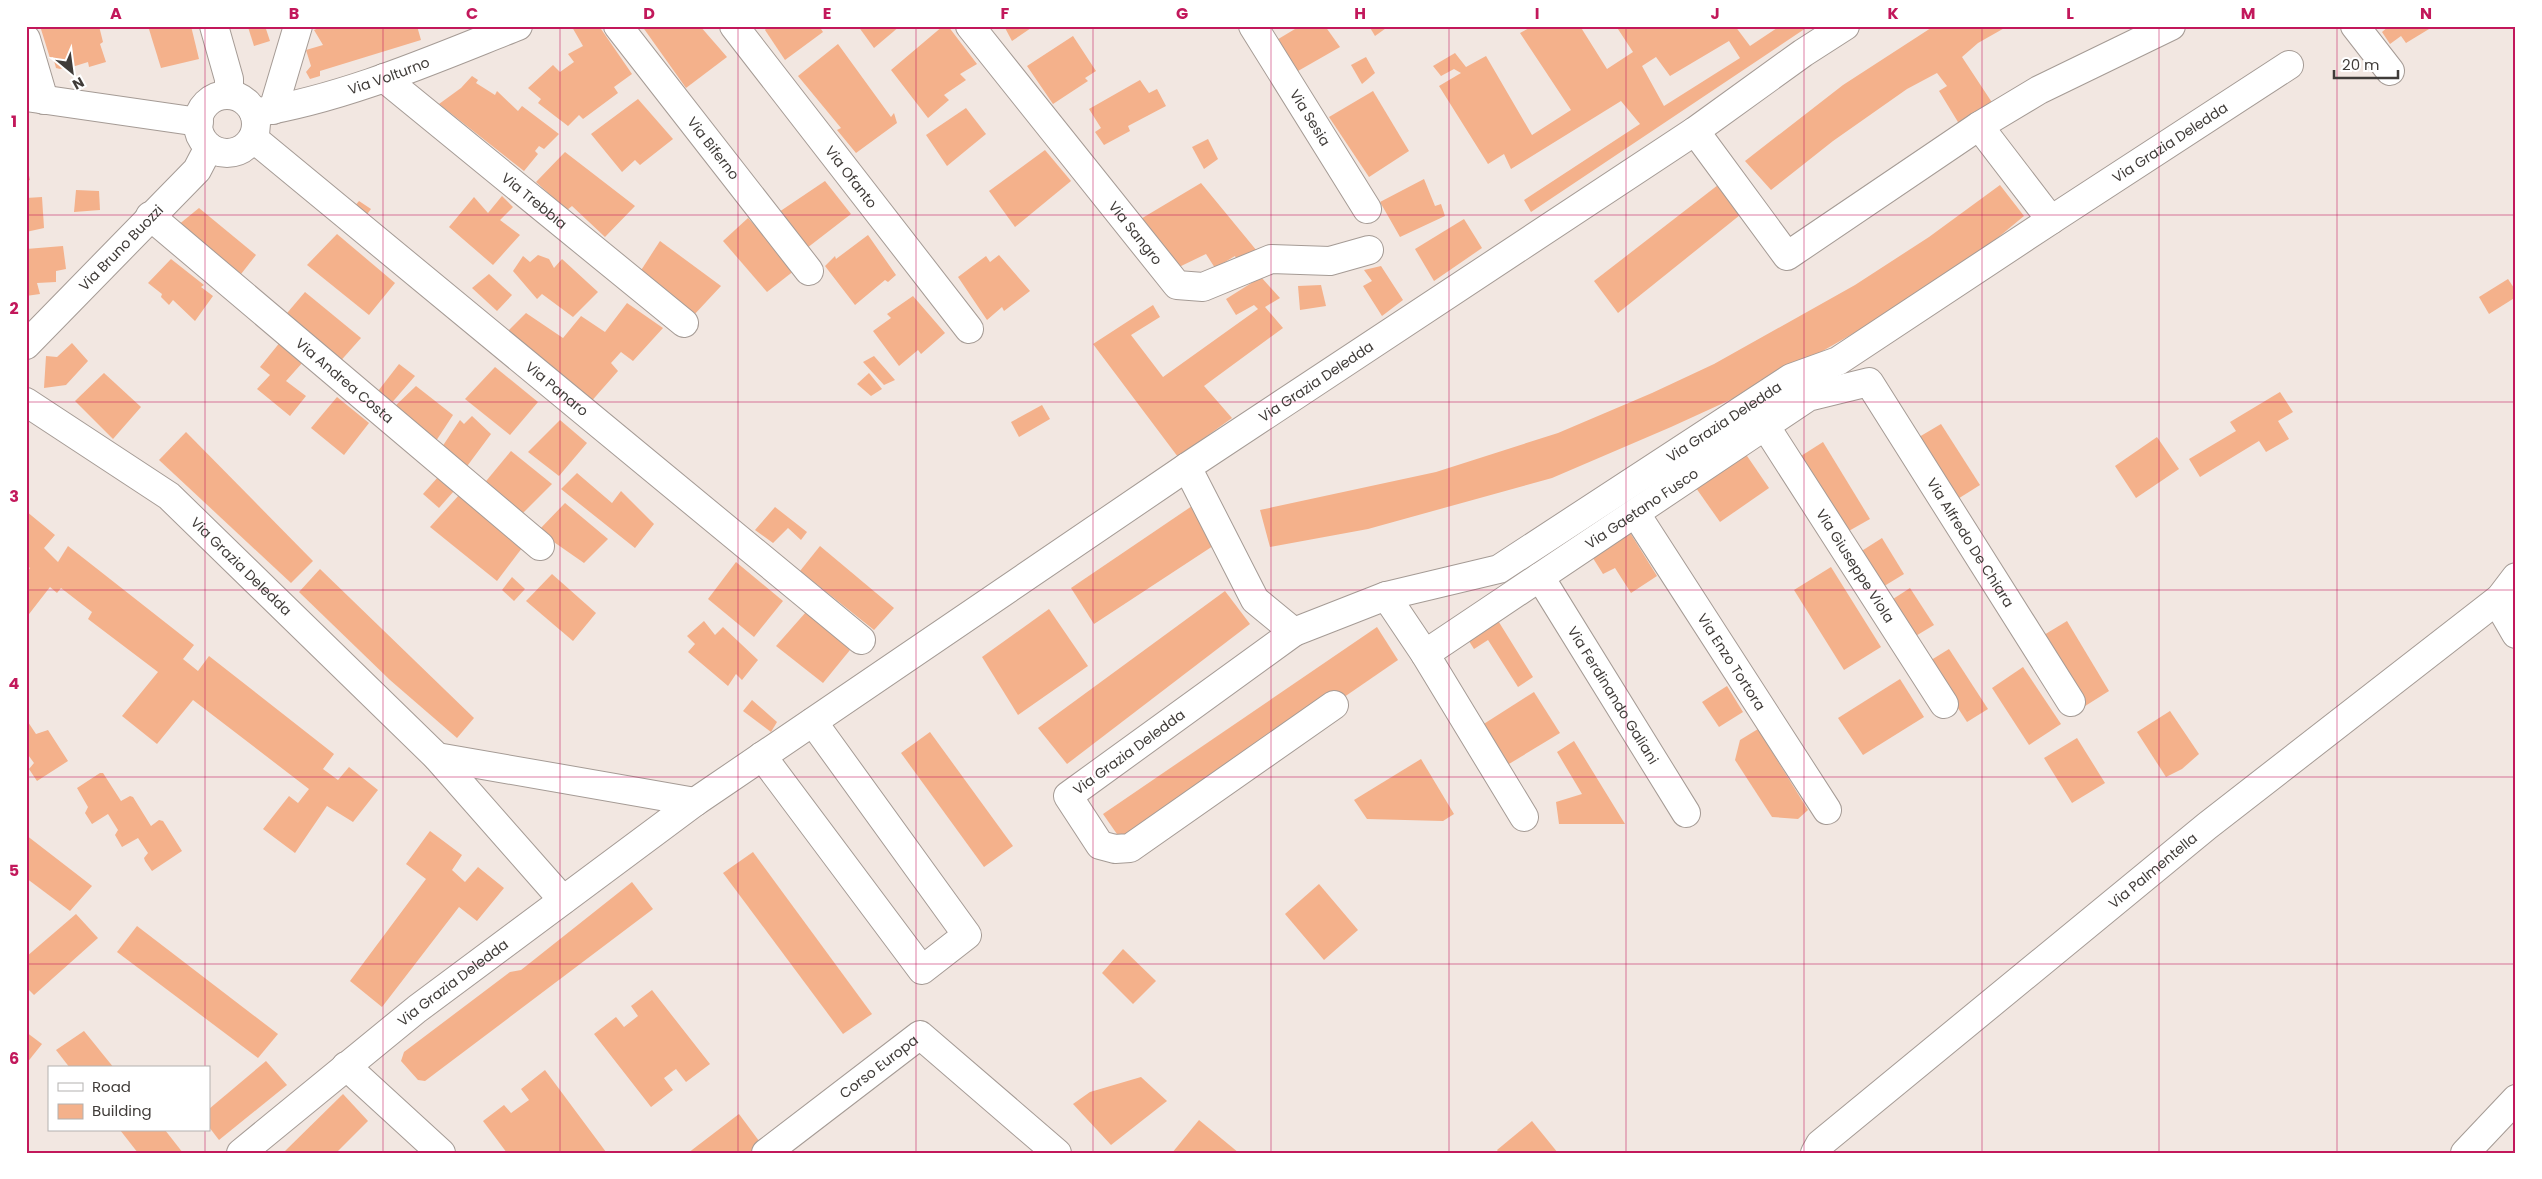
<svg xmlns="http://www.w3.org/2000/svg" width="2542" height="1179" viewBox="0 0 2542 1179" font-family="Poppins,sans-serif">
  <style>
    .building { fill: #f4b18b; fill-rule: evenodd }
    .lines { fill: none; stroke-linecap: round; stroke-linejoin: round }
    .minor-casing { stroke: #a59b95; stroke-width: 30 }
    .minor { stroke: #fff; stroke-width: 28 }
    .grid { fill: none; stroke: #c2185b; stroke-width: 1; stroke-opacity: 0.55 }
    .labels { text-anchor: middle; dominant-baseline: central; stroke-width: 4.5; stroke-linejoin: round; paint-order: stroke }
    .street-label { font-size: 14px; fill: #403c39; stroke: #fff }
    .neatline { fill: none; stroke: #c2185b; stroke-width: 2 }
    .grid-label { font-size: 16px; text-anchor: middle; font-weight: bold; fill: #c2185b }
  </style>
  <rect width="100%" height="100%" fill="#f2e7e1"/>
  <g class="building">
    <path d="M40,26H99L103,42L100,44L106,62L89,67L88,62L72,67L70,62L67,67L60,69L56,68L53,57L50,58Z"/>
    <path d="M148,26H191L199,59L161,68Z"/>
    <path d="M252,26H265L270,41L254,46L248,27Z"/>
    <path d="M323,26H417L421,40L320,71V76L310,79L306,72L311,66L306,50L323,45L314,30Z"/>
    <path d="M599,26L632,74L614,87L618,93L583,119L579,115L568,126L538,103L541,99L528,88L553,65L560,72L574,62L568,54L583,46L572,27Z"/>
    <path d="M642,26H700L727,57L686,88Z"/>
    <path d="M768,26H819L823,32L785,60L765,30Z"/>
    <path d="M858,26H900L874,48Z"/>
    <path d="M943,26H948L977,64L960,74L966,80L944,95L949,100L928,118L891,70Z"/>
    <path d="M1004,26H1034L1012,41Z"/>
    <path d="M1300,26H1325L1340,47L1298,71L1275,41Z"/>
    <path d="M1369,26H1389L1375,36Z"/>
    <path d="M1533,26H1580L1607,69L1633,52L1616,26H1735L1750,46L1780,26H1809L1531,212L1524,200L1640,124L1621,101L1511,169L1504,154L1488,164L1439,86L1461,73L1454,69L1441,76L1433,66L1455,53L1466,67L1486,56L1532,135L1571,110L1520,33ZM1729,41L1740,58L1664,106L1642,66L1656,57L1670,76Z"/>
    <path d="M1934,26H2008L1978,43L1962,57L1995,107L1961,127L1939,91L1947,86L1937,73L1907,89L1833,141L1771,190L1745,161L1843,85Z"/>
    <path d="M2389,26H2434L2406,43L2401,36L2390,44L2382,32Z"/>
    <path d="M1073,36L1096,71L1085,78L1088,81L1053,104L1027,66Z"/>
    <path d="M838,44L891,117L894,113L897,123L856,153L837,130L841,128L798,76Z"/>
    <path d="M1366,57L1375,73L1362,84L1351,65Z"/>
    <path d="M472,76L478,80L476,83L495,95L497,91L518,111L522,106L559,134L544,149L539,146L535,151L538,154L524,171L439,104L461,88Z"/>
    <path d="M1140,80L1149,93L1157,89L1166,106L1128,126L1130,131L1104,145L1095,132L1101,128L1089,109Z"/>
    <path d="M1373,91L1409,151L1369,177L1329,117Z"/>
    <path d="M638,99L673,139L640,165L635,160L622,172L591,134Z"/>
    <path d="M966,108L986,134L947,166L926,135Z"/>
    <path d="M1208,139L1218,159L1204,169L1192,147Z"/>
    <path d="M1045,150L1071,181L1015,227L989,191Z"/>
    <path d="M565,152L635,206L605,237L572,206L567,210L536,182Z"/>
    <path d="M26,163L30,180L26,181Z"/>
    <path d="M1424,179L1435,206L1441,204L1445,216L1400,237L1380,202Z"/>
    <path d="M825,181L851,214L807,248L779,212Z"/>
    <path d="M1201,183L1257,251L1238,263L1235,256L1215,268L1206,254L1177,268L1139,220Z"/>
    <path d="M1718,185L1740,215L1618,313L1594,281Z"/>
    <path d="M2000,185L2024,216L1989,245L1875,321L1765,384L1671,427L1552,478L1368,529L1270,547L1260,510L1436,472L1558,433L1652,393L1714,364L1855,285L1929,237Z"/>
    <path d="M76,190L99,191L100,210L74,212Z"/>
    <path d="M502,196L513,207L500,220L520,235L493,265L449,227L474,197L488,213Z"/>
    <path d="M42,197L44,228L26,232V198Z"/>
    <path d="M359,201L371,209L365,217L354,207Z"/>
    <path d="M199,208L256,255L234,283L172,230Z"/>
    <path d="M748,218L795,270L767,292L723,241Z"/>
    <path d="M1464,219L1482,248L1434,281L1415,249Z"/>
    <path d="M337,234L395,283L369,315L307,265Z"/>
    <path d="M868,235L896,275L888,282L885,280L855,305L825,266L835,256L836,259Z"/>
    <path d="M660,241L721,286L692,317L638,275Z"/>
    <path d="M63,246L66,269L56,271V282L37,283L40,294L26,296V249Z"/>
    <path d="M538,255L549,259L554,268L562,259L598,292L573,317L542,294L537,299L513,271L523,256L530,262Z"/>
    <path d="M999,255L1030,291L1004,311L1002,307L987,320L958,277L986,256L990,262Z"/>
    <path d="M171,259L204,285L201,287L213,296L195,321L173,300L169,305L161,297L162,294L148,283Z"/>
    <path d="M1381,266L1403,300L1382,316L1363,286L1372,281L1364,270Z"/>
    <path d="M489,274L512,295L497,311L472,288Z"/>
    <path d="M1261,277L1280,298L1265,307L1283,328L1204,386L1232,418L1178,457L1093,344L1153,305L1160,317L1131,335L1163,377L1258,309L1254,305L1236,315L1226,299Z"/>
    <path d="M2508,279L2516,291V297L2489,314L2479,297Z"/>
    <path d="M1321,285L1326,306L1300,310L1298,286Z"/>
    <path d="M305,292L361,338L337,365L282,319Z"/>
    <path d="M913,296L945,333L921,354L918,350L899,366L873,331L891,318L887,314Z"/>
    <path d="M627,303L663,328L633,361L621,352L611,363L618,371L589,404L506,333L526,313L563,338L581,316L605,332Z"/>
    <path d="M281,341L303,362L286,381L306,396L290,416L257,389L270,375L260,367Z"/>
    <path d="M72,343L88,361L66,385L44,388L46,356L57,357Z"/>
    <path d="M874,356L895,380L884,385L863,362Z"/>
    <path d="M399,364L415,376L389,406L375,395Z"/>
    <path d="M495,367L538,402L510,435L465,399Z"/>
    <path d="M104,373L141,407L113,439L75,401Z"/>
    <path d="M869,373L882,389L871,396L857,384Z"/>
    <path d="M416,386L453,415L434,444L392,409Z"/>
    <path d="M2280,392L2293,412L2278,421L2289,439L2266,452L2259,441L2200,477L2189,459L2236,431L2230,422Z"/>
    <path d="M337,397L369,423L344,455L311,428Z"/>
    <path d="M1042,405L1050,419L1019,437L1011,422Z"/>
    <path d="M472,416L491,434L465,469L442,447L460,420L464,424Z"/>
    <path d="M560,420L587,443L559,476L528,452Z"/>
    <path d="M1941,424L1980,485L1953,502L1914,440Z"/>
    <path d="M186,432L313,561L291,583L159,460Z"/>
    <path d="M2157,437L2179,469L2136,498L2115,466Z"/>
    <path d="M1823,442L1870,519L1847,532L1801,456Z"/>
    <path d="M511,451L552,484L520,516L482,486Z"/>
    <path d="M1745,453L1769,488L1720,522L1696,488Z"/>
    <path d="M577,473L612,503L621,491L654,524L635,548L561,489Z"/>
    <path d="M438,477L454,491L439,508L423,494Z"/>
    <path d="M460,494L522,548L497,581L430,527Z"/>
    <path d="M565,503L608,539L584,563L538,531Z"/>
    <path d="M1192,506L1216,544L1094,624L1071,588Z"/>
    <path d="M775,507L807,532L801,540L788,528L773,543L755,530Z"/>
    <path d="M26,511L55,535L44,548L58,562L68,546L194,645L183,659L198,671L209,656L334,754L323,769L338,780L349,767L378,790L353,822L327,806L295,853L263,829L289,796L298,803L309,789L193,700L157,744L122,716L158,672L88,619L92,612L61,588L57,593L50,587L26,618V574L30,568L26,565Z"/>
    <path d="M1629,531L1657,576L1631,593L1615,568L1603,574L1591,555Z"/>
    <path d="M1882,538L1904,574L1881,588L1860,552Z"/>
    <path d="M820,546L894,608L874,630L800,571Z"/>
    <path d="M736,562L783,601L754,637L708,599Z"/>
    <path d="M1831,567L1881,647L1844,670L1794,590Z"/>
    <path d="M320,569L474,718L457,738L390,680L299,592Z"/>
    <path d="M552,574L596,613L573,641L526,601Z"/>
    <path d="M512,577L525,589L514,601L502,590Z"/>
    <path d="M1910,588L1934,625L1914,637L1890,601Z"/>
    <path d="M1225,591L1250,624L1067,764L1038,728Z"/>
    <path d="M1049,609L1088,666L1018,715L982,657Z"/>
    <path d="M806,612L850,650L823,683L776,646Z"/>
    <path d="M1497,619L1533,677L1518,687L1488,640L1474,649L1467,638Z"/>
    <path d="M704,621L715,635L723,627L758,660L742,680L736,674L728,686L688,652L695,644L687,636Z"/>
    <path d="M2067,621L2109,691L2082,708L2039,638Z"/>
    <path d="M1377,627L1398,660L1126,847L1103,814Z"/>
    <path d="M1949,649L1988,709L1967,722L1928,662Z"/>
    <path d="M2023,667L2061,724L2029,745L1992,688Z"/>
    <path d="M1900,679L1924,717L1863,755L1838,718Z"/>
    <path d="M1727,686L1743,712L1719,727L1702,702Z"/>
    <path d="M1534,692L1560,733L1504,767L1479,727Z"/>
    <path d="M752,700L777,722L771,732L743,711Z"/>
    <path d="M2170,711L2199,754L2182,769L2166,777L2137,732Z"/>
    <path d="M26,719L36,734L48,730L68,761L37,781L29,769L34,763L26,752Z"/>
    <path d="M1758,729L1808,810L1798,819L1772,817L1735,760L1740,740Z"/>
    <path d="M930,732L1013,846L984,867L901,753Z"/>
    <path d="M2077,738L2105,783L2072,803L2044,758Z"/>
    <path d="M1574,741L1625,824H1559L1556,802L1582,794L1557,752Z"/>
    <path d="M1421,759L1454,814L1443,821L1367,819L1354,800Z"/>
    <path d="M100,773H103L121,801L130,796L133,797L151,826L159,820L163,821L182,851L152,871L145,861L144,858L148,853L138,838L122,847L115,835L118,830L108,814L92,824L85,813L88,807L77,788Z"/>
    <path d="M430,831L462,855L452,870L465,882L478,867L504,888L477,921L459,907L382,1007L350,981L426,879L406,864Z"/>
    <path d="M26,835L92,886L70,911L26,878Z"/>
    <path d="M753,852L872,1014L843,1034L723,873Z"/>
    <path d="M632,882L653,909L425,1081L418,1080L401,1061L404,1052L510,972L521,970Z"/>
    <path d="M1319,884L1358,930L1324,960L1285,914Z"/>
    <path d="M76,914L98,938L34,995L26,987V957Z"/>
    <path d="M137,926L278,1034L258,1058L117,952Z"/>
    <path d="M1123,949L1156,981L1133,1004L1102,973Z"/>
    <path d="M652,990L710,1064L686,1082L676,1069L664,1078L673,1090L651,1107L594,1034L616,1017L624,1027L638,1016L631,1006Z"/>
    <path d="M84,1031L114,1068H70L56,1050Z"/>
    <path d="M26,1032L42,1044L26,1064Z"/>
    <path d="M266,1061L287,1085L219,1140L209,1127V1109Z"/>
    <path d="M545,1070L606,1152L605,1153H507L483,1121L504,1105L511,1113L529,1100L521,1089Z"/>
    <path d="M1141,1077L1167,1101L1111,1145L1073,1104L1090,1092Z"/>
    <path d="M343,1094L368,1121L336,1153H283Z"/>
    <path d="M739,1114L762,1145L752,1153H688Z"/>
    <path d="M1199,1120L1239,1153H1172Z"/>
    <path d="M1532,1121L1558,1153H1499L1497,1150Z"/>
    <path d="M120,1130H165L183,1153H138Z"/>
  </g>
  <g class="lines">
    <g class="minor-casing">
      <g id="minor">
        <path d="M214,26L229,79V95"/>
        <path id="s1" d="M618,26L809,271"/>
        <path id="s2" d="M734,26L969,329"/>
        <path id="s3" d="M970,26L1177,285L1203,287L1271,259L1330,261L1369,250"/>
        <path id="s4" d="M1253,26L1367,209"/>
        <path d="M2355,26L2390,71"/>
        <path d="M26,39L44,100"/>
        <path id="s5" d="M384,78L684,323"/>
        <circle cx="227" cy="124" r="29"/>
        <path d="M26,97L199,122"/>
        <path d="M273,110L298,26"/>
        <path id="s6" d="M254,113C346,98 432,60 518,26"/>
        <path d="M1695,131L1787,256L1979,126"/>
        <path id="s7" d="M253,138L861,640"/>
        <path id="s8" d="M150,216L540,546"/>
        <path id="s9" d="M2051,220L2289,65"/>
        <path id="s10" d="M26,345L197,170L209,147"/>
        <path id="s11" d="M26,402L169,496L437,757L563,900"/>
        <path id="s12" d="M1766,427L1944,704"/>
        <path d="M1187,467L1255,600L1294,632L1386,596L1425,654L1524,817"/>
        <path id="s13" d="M1636,514L1827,810"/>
        <path id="s14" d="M1540,577L1686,813"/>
        <path id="s15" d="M1386,596L1499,569L1791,378L1838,361L2051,220L1979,126L2039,90L2171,26"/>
        <path d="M2500,598L2505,615L2516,634"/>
        <path d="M1294,632L1068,796L1100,845L1115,849L1130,848L1334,705"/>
        <path id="s16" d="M1425,654L1808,397L1869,382L2071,702"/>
        <path d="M762,756L922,970L967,935L813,722"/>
        <path d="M437,757L695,802"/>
        <path d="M346,1066L441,1153"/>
        <path id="s17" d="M241,1153L417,1009L695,802L1187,467L1695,131L1803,53L1845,26"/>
        <path id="s18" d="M766,1153L920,1035L1057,1153"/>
        <path id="s19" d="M1815,1153L1820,1144L2207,826L2500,598L2516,577"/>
        <path d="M2465,1153L2516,1099"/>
      </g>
    </g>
    <use href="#minor" class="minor"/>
  </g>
  <path class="grid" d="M205,26V1068M383,26V1153M560,26V1153M738,26V1153M916,26V1153M1093,26V1153M1271,26V1153M1449,26V1153M1626,26V1153M1804,26V1153M1982,26V1153M2159,26V1153M2337,26V1153M26,215H2516M26,402H2516M26,590H2516M26,777H2516M26,964H2516M205,1130V1153"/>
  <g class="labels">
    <g class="street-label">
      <text stroke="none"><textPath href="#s6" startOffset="140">Via Volturno</textPath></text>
      <text stroke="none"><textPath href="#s4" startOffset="108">Via Sesia</textPath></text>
      <text stroke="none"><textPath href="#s9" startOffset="142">Via Grazia Deledda</textPath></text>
      <text stroke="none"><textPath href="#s1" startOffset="155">Via Biferno</textPath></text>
      <text stroke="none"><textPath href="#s2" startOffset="191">Via Ofanto</textPath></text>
      <text stroke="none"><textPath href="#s5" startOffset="194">Via Trebbia</textPath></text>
      <text stroke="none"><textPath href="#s3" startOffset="265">Via Sangro</textPath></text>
      <text stroke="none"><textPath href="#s10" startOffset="136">Via Bruno Buozzi</textPath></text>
      <text stroke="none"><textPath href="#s8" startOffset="255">Via Andrea Costa</textPath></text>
      <text stroke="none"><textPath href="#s17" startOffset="1324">Via Grazia Deledda</textPath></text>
      <text stroke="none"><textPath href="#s7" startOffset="394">Via Panaro</textPath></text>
      <text stroke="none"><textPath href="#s15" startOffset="385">Via Grazia Deledda</textPath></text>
      <text stroke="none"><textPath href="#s16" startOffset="261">Via Gaetano Fusco</textPath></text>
      <text stroke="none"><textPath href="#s16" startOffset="714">Via Alfredo De Chiara</textPath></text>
      <text stroke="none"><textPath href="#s12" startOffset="165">Via Giuseppe Viola</textPath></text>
      <text stroke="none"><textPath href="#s11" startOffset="272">Via Grazia Deledda</textPath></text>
      <text stroke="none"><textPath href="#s13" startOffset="176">Via Enzo Tortora</textPath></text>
      <text stroke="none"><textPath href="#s14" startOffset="139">Via Ferdinando Galiani</textPath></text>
      <text transform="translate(1129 752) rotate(-36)">Via Grazia Deledda</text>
      <text stroke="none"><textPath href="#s19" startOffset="441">Via Palmentella</textPath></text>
      <text stroke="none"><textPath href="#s17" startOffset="272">Via Grazia Deledda</textPath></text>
      <text stroke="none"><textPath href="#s18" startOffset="142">Corso Europa</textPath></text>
    </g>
  </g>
  <rect width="2542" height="1179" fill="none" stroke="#ffffff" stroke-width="55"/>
  <rect x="48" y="1066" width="162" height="65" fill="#ffffff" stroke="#b3b1b0"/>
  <rect x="58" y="1083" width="25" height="8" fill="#ffffff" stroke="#b3b1b0"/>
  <text x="92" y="1092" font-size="15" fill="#403c39">Road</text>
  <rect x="58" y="1104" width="25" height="15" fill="#f4b18b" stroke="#b3b1b0"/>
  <text x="92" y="1116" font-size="15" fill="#403c39">Building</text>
  <g transform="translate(72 72) rotate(151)" stroke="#ffffff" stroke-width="4" paint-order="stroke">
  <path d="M0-4L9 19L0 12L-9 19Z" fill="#403c39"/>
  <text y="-8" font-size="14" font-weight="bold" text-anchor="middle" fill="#403c39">N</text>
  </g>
  <path d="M2334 70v8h64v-8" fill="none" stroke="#403c39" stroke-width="2.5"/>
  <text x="2342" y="70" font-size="15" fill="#403c39" stroke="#ffffff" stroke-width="4" paint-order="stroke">20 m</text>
  <rect x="28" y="28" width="2486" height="1124" class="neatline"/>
  <g class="grid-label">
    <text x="116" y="19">A</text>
    <text x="294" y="19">B</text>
    <text x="472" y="19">C</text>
    <text x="649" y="19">D</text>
    <text x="827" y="19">E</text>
    <text x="1005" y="19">F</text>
    <text x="1182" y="19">G</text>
    <text x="1360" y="19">H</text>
    <text x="1537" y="19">I</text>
    <text x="1715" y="19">J</text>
    <text x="1893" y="19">K</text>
    <text x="2070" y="19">L</text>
    <text x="2248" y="19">M</text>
    <text x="2426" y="19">N</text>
    <text x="14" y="127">1</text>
    <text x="14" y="314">2</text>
    <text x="14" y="502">3</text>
    <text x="14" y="689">4</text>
    <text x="14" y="876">5</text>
    <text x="14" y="1064">6</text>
  </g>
</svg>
